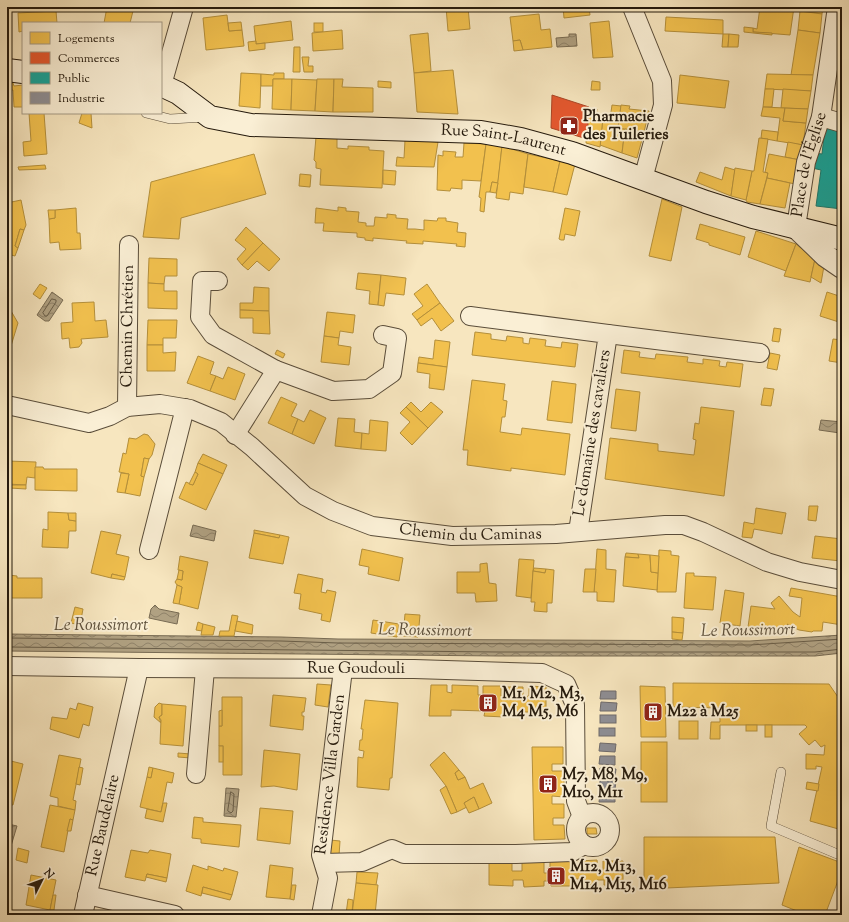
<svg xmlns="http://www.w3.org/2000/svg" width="849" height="922" viewBox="0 0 849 922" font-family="'Sorts Mill Goudy',serif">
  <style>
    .water { fill: url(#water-waves); stroke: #786b53 }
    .homes { fill: #f2c14e; stroke: #b48f3a }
    .shops { fill: #e4572e; stroke: #ab4524 }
    .public { fill: #17a398; stroke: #1b7a6e }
    .industry { fill: #8d8d92; stroke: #6e6a6a }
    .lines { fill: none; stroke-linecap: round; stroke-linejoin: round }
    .shore { stroke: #6a5e48; stroke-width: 1 }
    .service-casing { stroke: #5a4d3a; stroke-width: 10 }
    .minor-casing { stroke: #5a4d3a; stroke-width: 20 }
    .tertiary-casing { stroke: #5a4d3a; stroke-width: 24 }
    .secondary-casing { stroke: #251a0d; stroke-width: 24 }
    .service { stroke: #faefd5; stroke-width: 9 }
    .minor { stroke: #faefd5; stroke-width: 18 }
    .tertiary { stroke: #faefd5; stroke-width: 22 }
    .secondary { stroke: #faefd5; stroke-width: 22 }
    .labels { text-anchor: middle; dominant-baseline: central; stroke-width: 4; stroke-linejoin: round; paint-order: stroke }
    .poi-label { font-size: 16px; font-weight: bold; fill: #251a0d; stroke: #faefd5; text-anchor: start }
    .street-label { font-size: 16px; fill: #251a0d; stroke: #faefd5 }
    .water-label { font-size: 17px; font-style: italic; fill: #5d503c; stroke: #faefd5 }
  </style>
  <defs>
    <pattern id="water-waves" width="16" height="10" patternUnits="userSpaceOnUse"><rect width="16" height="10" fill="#b0a182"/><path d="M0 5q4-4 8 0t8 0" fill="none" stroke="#8f8269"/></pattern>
  </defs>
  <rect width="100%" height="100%" fill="#f7e6bf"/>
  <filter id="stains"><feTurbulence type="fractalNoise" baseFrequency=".005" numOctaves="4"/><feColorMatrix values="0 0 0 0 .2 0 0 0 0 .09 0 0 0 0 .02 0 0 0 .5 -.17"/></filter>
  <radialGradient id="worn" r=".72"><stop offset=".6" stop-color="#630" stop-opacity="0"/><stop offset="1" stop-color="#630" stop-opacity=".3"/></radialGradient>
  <g class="water">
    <path d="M569,34H576L577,46L557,47L556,38L569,37Z"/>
    <path d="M52,292L63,300L49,321H45L37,315Z"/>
    <path d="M821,420L842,422L840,433L819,430Z"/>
    <path d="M193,525L216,531L214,541L190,536Z"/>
    <path d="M155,605L159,609L179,613L177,624L149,618L151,609Z"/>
    <path d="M7,634L281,637L338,639L750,641L842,635V653L815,656H498L7,651Z"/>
    <path d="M226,788L239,789L236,817L224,816Z"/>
    <path d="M8,824L17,826L11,846L7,845Z"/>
  </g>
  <g class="homes">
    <path d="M107,7H134L130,23H104Z"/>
    <path d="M362,7H378V9L363,10Z"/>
    <path d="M446,7H468L470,29L448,31Z"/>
    <path d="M563,7H589L590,15L564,18Z"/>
    <path d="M760,7H794L790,35L753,32V28L757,29Z"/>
    <path d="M801,7H823L822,14L800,11Z"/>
    <path d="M56,11L57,23H23V31L19,32L18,13Z"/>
    <path d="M800,11L822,14L820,33L798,30Z"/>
    <path d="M539,14L541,30L550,29L552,47L523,50L520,40L513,41L510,17Z"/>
    <path d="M227,15L229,31L242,30L244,46L206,50L203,18Z"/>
    <path d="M666,17L723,20V34L665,31Z"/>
    <path d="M291,21L293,40L256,44L254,26Z"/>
    <path d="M609,21L613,57L593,58L590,23Z"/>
    <path d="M241,22L242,30L229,31L228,23Z"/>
    <rect x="314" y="23" width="9" height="9"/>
    <path d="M744,27L753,28V32L772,33V35L744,32Z"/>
    <path d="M342,30L343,49L313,51L312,33Z"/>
    <path d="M798,30L820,33L813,75H791Z"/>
    <path d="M428,33L431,71L414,73L410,35Z"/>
    <path d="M723,34H729L728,47H722Z"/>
    <path d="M729,34L739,35L738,47H728Z"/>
    <path d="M520,40L523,50L514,51L513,41Z"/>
    <path d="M256,41V44L265,43V49L249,51L248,42Z"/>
    <path d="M294,47H300V72H293Z"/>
    <path d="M302,57H309L308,66H313V72H304Z"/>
    <path d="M453,70L458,114L417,112L414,73Z"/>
    <path d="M241,73L261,74L260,108L239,106Z"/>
    <path d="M274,73H284V79H273V86H261V74L274,75Z"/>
    <path d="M767,74L813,75L811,91L765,89Z"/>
    <path d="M680,75L729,81L725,108L677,103Z"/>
    <path d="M273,79H292L291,110L272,109Z"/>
    <path d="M292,79L317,80L315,111L291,110Z"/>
    <path d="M317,79H334L333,112L315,111Z"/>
    <path d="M334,79H343L342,87L373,88V112H333Z"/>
    <path d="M378,81L391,82V88L378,87Z"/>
    <path d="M592,81L600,82V90H591Z"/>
    <path d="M7,82L13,83L14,86L23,85V107H14L13,90H7Z"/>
    <path d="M765,89H774L772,107H763Z"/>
    <path d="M783,89L811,91L808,109L781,108Z"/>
    <path d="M612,105L621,106L618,128L625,129L622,153L600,145L603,117L610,119Z"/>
    <path d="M621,105L630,106L629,109L649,111L644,132L618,128Z"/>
    <path d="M763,107L785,108L783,121L806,123L803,145L777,141L780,118L761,116Z"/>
    <path d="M785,108L808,109L806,123L783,121Z"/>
    <path d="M589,109H597L596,116L603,117L600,147L586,143Z"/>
    <path d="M29,113H44L47,154L24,156L23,142L31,141Z"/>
    <path d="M82,113H91L92,128L79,123Z"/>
    <path d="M625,129L644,132L637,158L622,153Z"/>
    <path d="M762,130L778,132L777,141L761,138Z"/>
    <path d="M316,137L337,138V148L348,149V146L369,147V150L384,151L382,188L320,185L321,169L316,168V162L314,160Z"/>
    <path d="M759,138L768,139L763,172L768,173L760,204L747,202L746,200L752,171H754Z"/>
    <path d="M405,140L438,142L434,167L396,166L397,157L404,158Z"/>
    <path d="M788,142L803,145L800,160L785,157Z"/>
    <path d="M464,143L486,144L481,181L462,180V189L451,188L450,191L437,190L438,155L443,156V151L456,152L455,157H463Z"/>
    <path d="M486,144L502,146L498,183L492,182L490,192H486L484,212L480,211L481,198L479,197Z"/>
    <path d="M502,146L528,154L523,194L510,192L509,200L496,198Z"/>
    <path d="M254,154L266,194L181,218L179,239L143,237L151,182Z"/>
    <path d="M528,154L560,161L553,192L524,187Z"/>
    <path d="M769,154L800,160L795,184L767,178L768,173L765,172Z"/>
    <path d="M560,161L575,164L567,195L553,192Z"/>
    <path d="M45,165L46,169L19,170L18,167Z"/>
    <path d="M725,167L735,170L731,196L696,182L700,172L722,180Z"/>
    <path d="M735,168L752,171L746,200L731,196Z"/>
    <path d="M383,170L396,171L395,185L383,184Z"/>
    <path d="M300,174L311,175L310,187L299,186Z"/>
    <path d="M767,178L790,183L785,208L760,204Z"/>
    <path d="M492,182L498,183L496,193L490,192Z"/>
    <path d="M662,199L682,207L671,261L649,256Z"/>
    <path d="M21,200L26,225L24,230L20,229L15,246L18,248L15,256L7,254V203Z"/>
    <path d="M338,207L346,208V211L359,212L358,222L366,223V226H374L375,217L387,218V214L396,215V218L408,219L407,229H415L424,230V220L437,221L438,218H446V221L458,223L457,232L466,233L465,247L456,246L457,244L423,241V244L406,243L407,241L373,238V241L365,240V238L357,237V233L323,231L324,223H315L316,208L338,211Z"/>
    <path d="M76,208L77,233H80L81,249L60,250L59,242L50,243L49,219L55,218V210Z"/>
    <path d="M565,208L580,211L575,236L565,234L564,240H561L559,239Z"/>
    <path d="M48,210H55V218L49,219Z"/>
    <path d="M700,224L745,237L740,255L709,245V243L696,239Z"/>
    <path d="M246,227L263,243L242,265L237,259L246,249L235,240Z"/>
    <path d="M20,229L24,230L18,248L15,246Z"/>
    <path d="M756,231L796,244L786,271L748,257Z"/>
    <path d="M263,243L280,259L269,271L257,261L248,270L242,265Z"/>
    <path d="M796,244L815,259L810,282L784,276Z"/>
    <path d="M149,258L177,259V276H165L164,284L148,283Z"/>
    <path d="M815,259L824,266L821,283L811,277Z"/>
    <path d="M358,273L381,275L378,305L369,304L370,291L356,289Z"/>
    <path d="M381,275L406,278L404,295L386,293L384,306L378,305Z"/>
    <path d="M148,283L164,284V291H177V309L148,308Z"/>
    <path d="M40,284L47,288L40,299L33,294Z"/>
    <path d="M427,284L440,303L417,320L412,314L423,306L414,294Z"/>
    <path d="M254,287L269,288V311L240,310V303H253Z"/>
    <path d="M827,292L842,297V323L820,316Z"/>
    <path d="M94,302L95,321L106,320L108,337L81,339L82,343L79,347L70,348L69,338L62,339L61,323L73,322L72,303Z"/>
    <path d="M440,303L454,321L441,331L432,318L421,326L417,320Z"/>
    <path d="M7,304L18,323L7,359Z"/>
    <path d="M240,310L269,311L270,334L253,333V318H240Z"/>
    <path d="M327,312L355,315L353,333L340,331L339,338L324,336Z"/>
    <path d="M148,320H177L176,338H163V345H147Z"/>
    <path d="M774,328L781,329L779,342L772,341Z"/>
    <path d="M475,332L491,334V339L506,341L507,336L523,338V343L529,344L530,338L546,340L545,346L561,348L562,342L578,344L575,367L472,355Z"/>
    <path d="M324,336L339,338L338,345L351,347L349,365L321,362Z"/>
    <path d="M833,339L842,340V363L829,361Z"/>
    <path d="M435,340L450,342L447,367L418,363L419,357L433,359Z"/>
    <path d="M147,345H163V353L176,352L175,371H147Z"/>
    <path d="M277,350L285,354L283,358L275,354Z"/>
    <path d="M624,350L640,352L639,357L655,359L656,354L688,357L687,362L703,364V359L720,361L719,366L726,367L727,362L743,364L740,387L621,373Z"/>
    <path d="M770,353L780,355L777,370L767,368Z"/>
    <path d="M198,356L214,362L210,374L216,376L210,391L187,383Z"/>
    <path d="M418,363L447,367L444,390L429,388L430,374L417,372Z"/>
    <path d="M228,367L245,374L235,400L210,391L216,376L223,379Z"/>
    <path d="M472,380L505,384L503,400L507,401L505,417H502L500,432L521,435L522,428L570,434L565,475L511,468V471L467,465L468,450H463Z"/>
    <path d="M552,381L576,384L572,423L547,420Z"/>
    <path d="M764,388L774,389L771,406L761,405Z"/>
    <path d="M616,389L640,392L636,431L611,428Z"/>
    <path d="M281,397L297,404L291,416L298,419L292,434L268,423Z"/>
    <path d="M411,402L421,412L431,402L443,412L428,428L406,407Z"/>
    <path d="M406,407L428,428L412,445L400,433L410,422L400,413Z"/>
    <path d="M701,407L734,411L724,496L605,479L610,438L658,444V451L694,455L696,440L693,439L695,423L699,424Z"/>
    <path d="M310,410L326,418L314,444L292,434L298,419L304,422Z"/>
    <path d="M338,418L355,419L354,432L362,433L361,449L335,446Z"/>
    <path d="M370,420L388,422L386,451L361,449L362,433L369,434Z"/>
    <path d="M144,434L148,435L155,444L152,455L149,459L144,458L141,476L144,477L140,496L125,493L129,474L119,472L123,453L126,454L129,438L136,439Z"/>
    <path d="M203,454L227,465L223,474L198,463Z"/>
    <path d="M144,458L149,459L144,477L141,476Z"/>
    <path d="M7,461L36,462L35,478L27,477L26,485L7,484Z"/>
    <path d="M198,463L223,474L206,510L179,498L186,482L193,485L198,474L195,472Z"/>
    <path d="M35,467H43L44,469H77V491L35,490Z"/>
    <path d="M195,472L198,474L193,485L189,484Z"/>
    <path d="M121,473L129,474L125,493L117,492Z"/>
    <path d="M9,485H26V489L10,488Z"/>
    <path d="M809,506H818L816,521L808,520Z"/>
    <path d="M756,508L786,513L782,534L754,529L752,538L742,537L744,522L754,524Z"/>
    <path d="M48,512L68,513L69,520L76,521V531H69L68,548L42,547L43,529L48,530Z"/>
    <path d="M68,513H76V521L69,520Z"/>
    <path d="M254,530L280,535L279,538L254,533Z"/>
    <path d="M101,531L121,535L116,554L129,557L125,577L112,574L111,578L91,573Z"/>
    <path d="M254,533L279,538L280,535L289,537L283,564L249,558Z"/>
    <path d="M815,536L842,539L841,561L812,558Z"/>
    <path d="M362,549L403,558L399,581L368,574L369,567L359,565Z"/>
    <path d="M597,549L606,550V569L616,570L614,602L597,601V592H594Z"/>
    <path d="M659,550L671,551V555L679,556L676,592H657Z"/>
    <path d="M626,553L638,554L639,558L625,557Z"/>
    <path d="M638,554L650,555L651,572L658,573L657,590L623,586L625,557L639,558Z"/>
    <path d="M650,555L659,556L658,573L651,572Z"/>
    <path d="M180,556L208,562L198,609L179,604L182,587L177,585L175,582L177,579L182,580L183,571L178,570Z"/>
    <path d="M519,559L534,560L531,598L516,596Z"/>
    <path d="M487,563L489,583L496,584L497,601L476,602L475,593H457V572H480V564Z"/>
    <path d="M534,568L546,569L545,573L533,571Z"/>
    <path d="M546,569L554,570L552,603H547V612L534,611L535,602H531L533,571L545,573Z"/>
    <path d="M585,569H596L594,592H583Z"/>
    <path d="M179,570L183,571L182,580L177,579Z"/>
    <path d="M686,573H694V576L716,577L713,610L684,608Z"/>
    <path d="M112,574L125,577L124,580L111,578Z"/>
    <path d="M298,574L323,579L321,592L326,593L327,590L336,592L330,622L321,620L322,614L299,609L301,594L294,593Z"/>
    <path d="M9,575L17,576V578H42V598H9Z"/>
    <path d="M177,585L182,587L179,604L173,603Z"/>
    <path d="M791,588L842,597V625L823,622L822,631H813L812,632L799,630L787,624L788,625L778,633L755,630V628L748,627L751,606L775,609L771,603L779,596L793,612L800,617L802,598L789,596Z"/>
    <path d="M725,590L744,593L740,626L720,623Z"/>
    <path d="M75,607L83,609L80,625L71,623Z"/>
    <path d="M405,614L420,615L418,637L403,636Z"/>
    <path d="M232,615L238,616L234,636H219L220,631H229Z"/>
    <path d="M672,617L684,618L683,633L672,632Z"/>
    <path d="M373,620L399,624L397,637L371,633Z"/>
    <path d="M237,621L253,625L252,634L235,631Z"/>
    <path d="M198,622L203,624L202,631L196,630Z"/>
    <path d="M203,624L215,627L213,635H201Z"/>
    <path d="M672,632L683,633L682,640L672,639Z"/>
    <path d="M673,683L829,684L842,703V830L810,821L822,767L816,766V769H806V754L824,755L825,745L821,747L815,740L809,745L799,734L807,727L805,725H720V739H710L711,722H720V708L673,707Z"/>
    <path d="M317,684L331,685L328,707L315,705Z"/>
    <path d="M431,685H447V692L452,693V685L478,686V695H483V686H501V696H507V687H523V697L529,696V686L546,687V717L530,716V712H504V717L484,716L485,711L451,710V716H429Z"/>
    <path d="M640,686L665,687L666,737H641Z"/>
    <path d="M273,695L306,698L304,712H302V716H304L303,730L270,726Z"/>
    <path d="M222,697H242V775H223V746H219V726H222Z"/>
    <path d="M365,700L398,703L392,778H390L389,790L357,787L358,757L363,758L364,751L359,750L360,740H362L363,729H361Z"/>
    <path d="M78,703L93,707L89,726L83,724L79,738L50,729L52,717L67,719L70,708L76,710Z"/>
    <path d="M159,703L162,704V715L159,717L161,723L154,717L155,707Z"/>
    <path d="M162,704L186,706L183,746L160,744L161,720L159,717L162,715Z"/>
    <path d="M222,710V726H219V711Z"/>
    <rect x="679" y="721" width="19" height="18"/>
    <rect x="746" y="725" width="11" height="6"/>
    <rect x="765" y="725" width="7" height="12"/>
    <rect x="641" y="742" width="26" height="60"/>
    <rect x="219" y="746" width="4" height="16"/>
    <path d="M532,747H563V764H552V771H564V797L552,796V804H564V818H553V825H564L565,839L534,840Z"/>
    <path d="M264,750L300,754L297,790L274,786L261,787Z"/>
    <path d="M444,752L459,770L455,773L458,780L465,777L470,789L483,783L492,803L479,809L474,797L464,803L467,807L457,812L446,786L430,765Z"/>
    <path d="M178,753L191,754V758L178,757Z"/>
    <path d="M59,755L81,759L73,800L76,801L75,810L58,806V798L50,796Z"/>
    <path d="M7,760L23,764L13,805L7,804Z"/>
    <path d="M79,767L83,768L80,785L76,784Z"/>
    <path d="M149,767L153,768L151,778L147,777Z"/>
    <path d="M153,768L174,773L172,783L167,782L161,812L140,807L147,777L151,778Z"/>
    <path d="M459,770L465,777L458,780L455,773Z"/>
    <path d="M807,782L819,784L818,791L806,789Z"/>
    <path d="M446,786L457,812L451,814L440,790Z"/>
    <path d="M474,797L479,809L469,813L464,803Z"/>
    <path d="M163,803H167L163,822L145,818L147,809L161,812Z"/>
    <path d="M50,805L75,810L73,820L70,819L64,852L41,847Z"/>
    <path d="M260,808L293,811L290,844L257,840Z"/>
    <path d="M194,817L203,818V822L241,825L239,847L201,843V839L192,838Z"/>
    <path d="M70,819L73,820L71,831H67Z"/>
    <path d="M587,828H596L597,834H587Z"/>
    <path d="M644,837H775L779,883L644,889Z"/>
    <path d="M330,840L340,841L339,856H328Z"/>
    <path d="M799,847L842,863V870L825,915H807L782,905Z"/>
    <path d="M18,848L29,851L27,863L16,860Z"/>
    <path d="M131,850L148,853L150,850L171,854L167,878L147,874L145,881L125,877Z"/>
    <path d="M597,860L598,870H603V861H623V886L604,885V880H597V885H580L579,879H572L573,886H551V881H544V886L524,887L523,880H513V886L489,885V862H512V871H522V862H544V873H550V862L573,861V870H579V861Z"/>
    <path d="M193,865L208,870V866L223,871L224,868L238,872L232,895L203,887L201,896L186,891Z"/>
    <path d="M270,865L293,868L290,899L266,897Z"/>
    <path d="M357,872L378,873L376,885L356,883Z"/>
    <path d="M147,874L167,878L166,882L146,877Z"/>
    <path d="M31,875L56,880L50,910L26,905Z"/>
    <path d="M356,883L378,885L375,915L352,914Z"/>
    <path d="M292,885H296L294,900L290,899Z"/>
    <path d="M203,887L232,895L230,900L202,893Z"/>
    <path d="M53,895H56L54,910H50Z"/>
    <path d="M348,899L353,900L352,914H346Z"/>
  </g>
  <path class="shops" d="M552,95L589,107L587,139L551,128Z"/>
  <path class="public" d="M825,128L842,130V209L816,206L821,170L812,168L814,153L822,154Z"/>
  <g class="industry">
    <path d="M601,691H616V699H600Z"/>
    <path d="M601,702L617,703L616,711H600Z"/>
    <rect x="600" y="715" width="16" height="8"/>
    <rect x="599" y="728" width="16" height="8"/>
    <path d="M600,743L616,744L615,752L599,751Z"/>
    <path d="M600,756H615V765L599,764Z"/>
    <path d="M600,768L616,769L615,777L599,776Z"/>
    <path d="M600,781H616L615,789H599Z"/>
    <path d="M600,794H615V802H599Z"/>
  </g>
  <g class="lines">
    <g class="shore">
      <path d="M52,299L56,300V302L47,316H45L43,313Z"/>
      <path d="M7,638L281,641L338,643L750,645L842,639"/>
      <path d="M7,647L498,652H815L842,649"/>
      <path d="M231,792L234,794L233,811L231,813L228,811Z"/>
    </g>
    <g class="service-casing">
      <g id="service">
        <path d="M146,113L170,119L206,117"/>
        <path d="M781,772L771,826L842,856"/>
      </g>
    </g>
    <g class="minor-casing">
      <g id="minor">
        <path d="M632,7L662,81L663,105L643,179"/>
        <path d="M162,85L184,7"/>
        <path d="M821,117L842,123"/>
        <path id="s1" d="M796,227L806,162L821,117L837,7"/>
        <path d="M218,281H202L200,317L213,335L276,370"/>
        <path d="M470,316L608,334L578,532"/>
        <path d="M608,334L760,353"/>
        <path id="s2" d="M7,405L89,423L110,416L127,407L160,404L190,409L221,422L252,447L305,496L333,511L372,526L452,536L556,534L665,525H684L703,532L767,562L800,572L842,580"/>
        <path id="s3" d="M127,407L129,245"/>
        <path d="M235,435L276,370L333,391L369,389L392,373L397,338L383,335"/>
        <path d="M149,550L185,408"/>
        <path id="s4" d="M7,666L139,668L414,669L542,673L566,684L575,705L576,801L582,817"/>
        <path d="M196,774L205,669"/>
        <circle cx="593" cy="830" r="17"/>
        <path d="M324,863L362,862L392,849L404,854H516L572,852L584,845"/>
        <path d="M87,895L175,915"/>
        <path id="s5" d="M83,915L139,668"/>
        <path id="s6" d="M321,915L328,878L321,855L343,669"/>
      </g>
    </g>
    <g class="tertiary-casing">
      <path id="tertiary" d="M796,227L826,256L842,267"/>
    </g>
    <g class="secondary-casing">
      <g id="secondary">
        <path d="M7,70L23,72"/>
        <path id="s7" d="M161,85L178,93L210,117L251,125L481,132L521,139L572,153L706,202L753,217L842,239"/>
      </g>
    </g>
    <use href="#service" class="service"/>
    <use href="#minor" class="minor"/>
    <use href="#tertiary" class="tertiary"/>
    <use href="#secondary" class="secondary"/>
  </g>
  <defs>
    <g id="pharmacy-square" transform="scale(1)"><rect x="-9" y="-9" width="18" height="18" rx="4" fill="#8f2418" stroke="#faefd5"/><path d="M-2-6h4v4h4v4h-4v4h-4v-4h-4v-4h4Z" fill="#fff"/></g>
    <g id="building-square" transform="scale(1)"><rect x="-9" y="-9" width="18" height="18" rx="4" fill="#8f2418" stroke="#faefd5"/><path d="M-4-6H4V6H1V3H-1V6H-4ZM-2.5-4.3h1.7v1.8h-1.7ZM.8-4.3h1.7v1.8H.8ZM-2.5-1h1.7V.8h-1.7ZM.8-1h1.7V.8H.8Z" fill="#fff"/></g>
  </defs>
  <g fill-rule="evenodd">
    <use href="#pharmacy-square" x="569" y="126"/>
    <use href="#building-square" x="488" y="703"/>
    <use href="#building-square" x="653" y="712"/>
    <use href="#building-square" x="548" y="784"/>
    <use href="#building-square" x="556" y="876"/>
  </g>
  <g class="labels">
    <g class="poi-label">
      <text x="583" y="117">Pharmacie<tspan x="583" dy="18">des Tuileries</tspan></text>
      <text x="502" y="694">M1, M2, M3,<tspan x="502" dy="18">M4 M5, M6</tspan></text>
      <text x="667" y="712">M22 à M25</text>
      <text x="562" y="775">M7, M8, M9,<tspan x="562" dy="18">M10, M11</tspan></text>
      <text x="570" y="867">M12, M13,<tspan x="570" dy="18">M14, M15, M16</tspan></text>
    </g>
    <g class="street-label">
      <text stroke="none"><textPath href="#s7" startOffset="354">Rue Saint-Laurent</textPath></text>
      <text stroke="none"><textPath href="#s1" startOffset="64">Place de l'Église</textPath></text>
      <text stroke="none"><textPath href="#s3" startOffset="81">Chemin Chrétien</textPath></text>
      <text transform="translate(593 433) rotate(-81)">Le domaine des cavaliers</text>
      <text stroke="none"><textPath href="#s2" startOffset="507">Chemin du Caminas</textPath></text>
      <text stroke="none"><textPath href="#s4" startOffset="349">Rue Goudouli</textPath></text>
      <text stroke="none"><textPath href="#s6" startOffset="143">Residence Villa Garden</textPath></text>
      <text stroke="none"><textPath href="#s5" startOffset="92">Rue Baudelaire</textPath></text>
    </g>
    <g class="water-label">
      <text x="101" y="626">Le Roussimort</text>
      <text transform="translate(425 631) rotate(1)">Le Roussimort</text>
      <text transform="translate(748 631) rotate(-1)">Le Roussimort</text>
    </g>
  </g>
  <rect width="849" height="922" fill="none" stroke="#f7e6bf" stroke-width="24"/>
  <rect x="8" y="8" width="833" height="906" fill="none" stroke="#251a0d" stroke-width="2"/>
  <rect x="12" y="12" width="825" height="898" fill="none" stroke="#251a0d"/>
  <rect x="22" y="22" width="140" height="92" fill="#faefd5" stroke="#a59a85"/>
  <rect x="30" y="32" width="20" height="12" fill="#f2c14e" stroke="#a59a85"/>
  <text x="58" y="42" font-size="12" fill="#251a0d">Logements</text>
  <rect x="30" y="52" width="20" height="12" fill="#e4572e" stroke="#a59a85"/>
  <text x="58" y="62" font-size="12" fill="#251a0d">Commerces</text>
  <rect x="30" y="72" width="20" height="12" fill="#17a398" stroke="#a59a85"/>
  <text x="58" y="82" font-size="12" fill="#251a0d">Public</text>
  <rect x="30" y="92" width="20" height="12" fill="#8d8d92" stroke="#a59a85"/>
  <text x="58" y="102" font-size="12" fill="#251a0d">Industrie</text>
  <g transform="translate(42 880) rotate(48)" stroke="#faefd5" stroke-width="3" paint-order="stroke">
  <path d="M0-3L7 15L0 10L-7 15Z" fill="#251a0d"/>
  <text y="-6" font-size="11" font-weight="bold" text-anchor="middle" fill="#251a0d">N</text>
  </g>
  <rect width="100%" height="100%" filter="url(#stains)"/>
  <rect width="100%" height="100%" fill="url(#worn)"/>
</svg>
